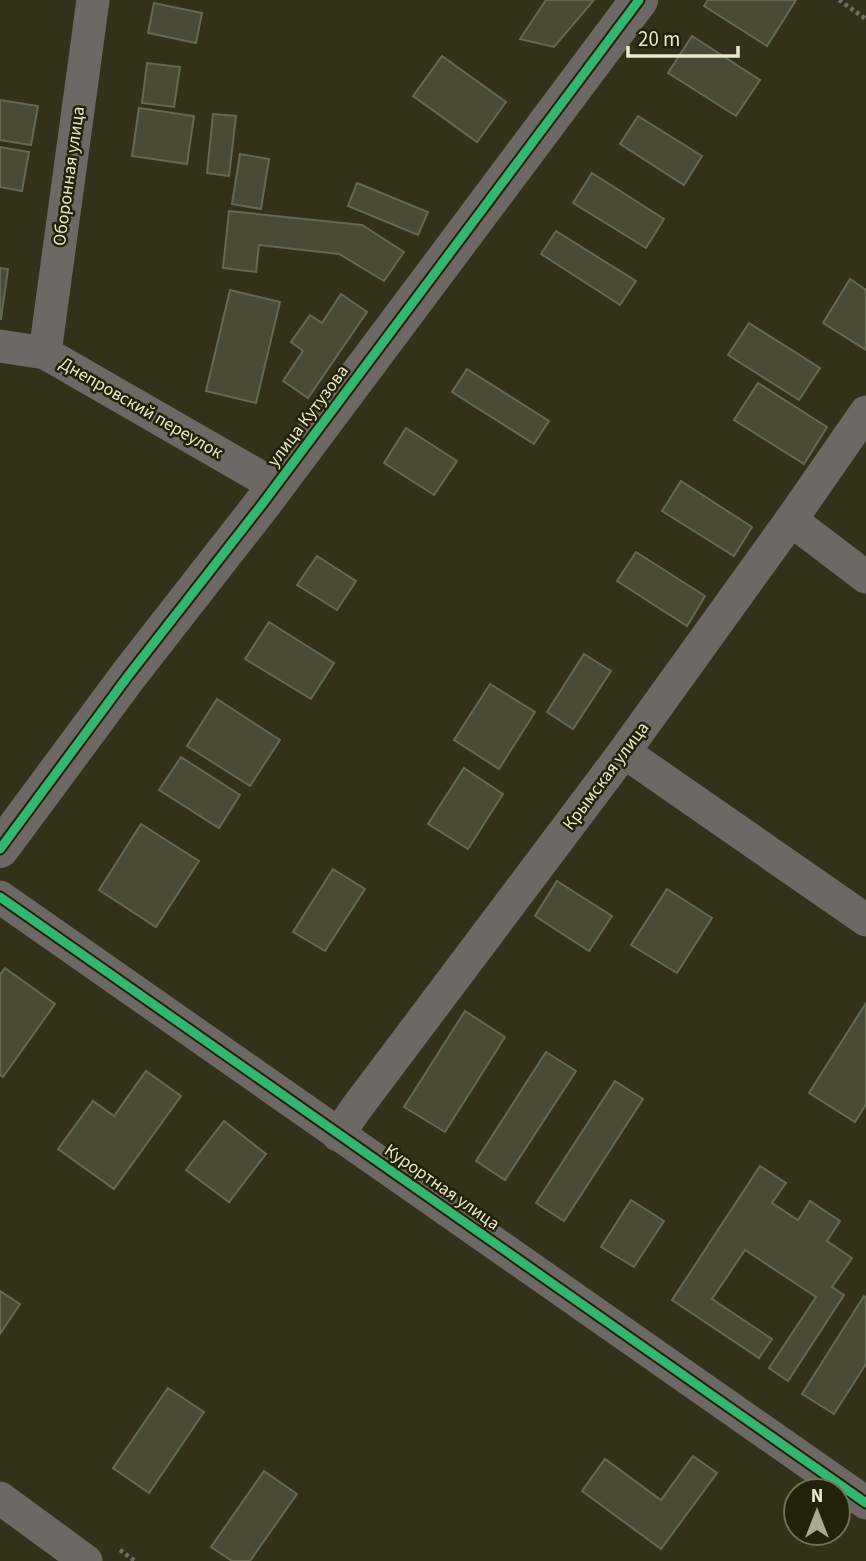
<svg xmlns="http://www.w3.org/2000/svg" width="866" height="1561" viewBox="0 0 866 1561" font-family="'Source Sans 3',sans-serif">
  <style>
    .building { fill: #494b37; stroke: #656853; stroke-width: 2 }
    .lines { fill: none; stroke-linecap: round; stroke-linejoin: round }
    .path { stroke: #736d67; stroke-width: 4.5; stroke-dasharray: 3.5 3.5; stroke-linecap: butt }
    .minor { stroke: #6e6864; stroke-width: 33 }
    .tertiary { stroke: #6e6864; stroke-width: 38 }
    .cycleway-casing { stroke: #232109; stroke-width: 13 }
    .cycleway { stroke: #33b770; stroke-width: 9 }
    .labels { text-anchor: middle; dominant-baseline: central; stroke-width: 5; stroke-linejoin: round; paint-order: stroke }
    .street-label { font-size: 18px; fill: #eae8cb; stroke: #232109 }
  </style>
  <rect width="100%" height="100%" fill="#333119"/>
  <g class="building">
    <path d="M546,0H594L554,47L520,39Z"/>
    <path d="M708,0H796L767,46L704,6Z"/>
    <path d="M154,3L202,13L196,43L148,33Z"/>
    <path d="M692,36L760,80L736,116L668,73Z"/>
    <path d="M442,56L506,102L477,142L413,96Z"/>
    <path d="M147,63L180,67L174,107L142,103Z"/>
    <path d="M0,100L38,106L31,145L0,140Z"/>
    <path d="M139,108L194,116L187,164L132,156Z"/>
    <path d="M213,114L236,116L229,176L207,173Z"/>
    <path d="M638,116L702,156L684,185L620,144Z"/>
    <path d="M0,147L29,152L22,191L0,187Z"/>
    <path d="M240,154L269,159L261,209L232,204Z"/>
    <path d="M592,173L664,219L646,248L573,203Z"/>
    <path d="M357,183L428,212L418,235L348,206Z"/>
    <path d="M229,211L362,225L404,252L384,281L339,254L259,245L256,272L223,268Z"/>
    <path d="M556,231L636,281L620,305L541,254Z"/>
    <path d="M0,268L8,269L1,319H0Z"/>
    <path d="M850,279L866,290V350L823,323Z"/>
    <path d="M230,290L280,302L256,403L206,391Z"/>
    <path d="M341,294L367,312L308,398L283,381L303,351L291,342L310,315L322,323Z"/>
    <path d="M749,323L820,368L799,400L728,355Z"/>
    <path d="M467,369L549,421L534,444L452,392Z"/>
    <path d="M758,383L827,427L804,464L734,420Z"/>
    <path d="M406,428L457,461L434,495L384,463Z"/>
    <path d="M681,481L752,527L734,556L662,511Z"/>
    <path d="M636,552L705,596L687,626L617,581Z"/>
    <path d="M317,556L356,581L337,610L297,585Z"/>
    <path d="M269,622L334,663L311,699L245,659Z"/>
    <path d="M584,654L611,671L573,729L547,712Z"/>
    <path d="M490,684L535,712L499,769L454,740Z"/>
    <path d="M217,699L280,740L250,786L187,746Z"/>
    <path d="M181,757L240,795L219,828L159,790Z"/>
    <path d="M464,768L503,794L468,849L428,824Z"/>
    <path d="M141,824L199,861L156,927L99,890Z"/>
    <path d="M333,869L365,889L325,951L293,932Z"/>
    <path d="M557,881L612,916L589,951L535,916Z"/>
    <path d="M667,889L712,918L677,973L631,945Z"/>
    <path d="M5,968L55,1004L3,1077L0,1075V975Z"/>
    <path d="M866,1003V1104L855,1122L809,1093Z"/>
    <path d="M465,1011L505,1037L445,1132L404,1107Z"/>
    <path d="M546,1052L576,1071L505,1180L476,1161Z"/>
    <path d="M146,1071L181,1096L114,1189L58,1149L93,1101L114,1116Z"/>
    <path d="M615,1081L643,1099L564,1221L536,1203Z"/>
    <path d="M224,1121L266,1154L229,1202L186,1170Z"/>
    <path d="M760,1166L786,1183L772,1203L798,1220L810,1201L840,1221L827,1241L852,1258L832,1287L844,1295L788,1381L769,1368L816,1297L745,1250L712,1299L772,1339L759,1358L672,1300Z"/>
    <path d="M631,1200L664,1221L634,1267L601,1247Z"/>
    <path d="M0,1291L20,1304L0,1334Z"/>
    <path d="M864,1296L866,1297V1364L834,1414L802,1394Z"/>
    <path d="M168,1388L204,1412L149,1493L113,1468Z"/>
    <path d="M693,1456L717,1473L661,1549L582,1491L605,1459L661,1500Z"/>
    <path d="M264,1471L297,1494L250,1561H232L211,1547Z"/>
  </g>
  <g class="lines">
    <g class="path">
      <path d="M839,0L866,19"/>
      <path d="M120,1550L135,1561"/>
    </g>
    <g class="minor">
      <path d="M0,346L45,353L276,486"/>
      <path d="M45,353L93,0"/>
      <path d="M791,520L866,577"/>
      <path d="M624,752L866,920"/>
      <path d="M0,897L866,1503"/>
      <path d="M338,1135L355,1110L624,752L791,520L866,412"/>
      <path d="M0,1498L86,1561"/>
    </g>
    <path class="tertiary" d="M0,849L128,676L263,503L639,0"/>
    <g class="cycleway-casing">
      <g id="cycleway">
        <path d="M0,849L128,676L263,503L639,0"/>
        <path d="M0,897L866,1503"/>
      </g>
    </g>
    <use href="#cycleway" class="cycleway"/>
  </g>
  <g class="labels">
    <g class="street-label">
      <text transform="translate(69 176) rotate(-82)">Оборонная улица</text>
      <text transform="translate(141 408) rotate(30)">Днепровский переулок</text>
      <text transform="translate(308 416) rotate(-53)">улица Кутузова</text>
      <text transform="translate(606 776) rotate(-53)">Крымская улица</text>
      <text transform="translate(442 1187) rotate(35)">Курортная улица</text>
    </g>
  </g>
  <g transform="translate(817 1512)"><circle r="33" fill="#232109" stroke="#737157" stroke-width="2"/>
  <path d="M0-5L12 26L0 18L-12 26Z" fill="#aaa88d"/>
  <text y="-10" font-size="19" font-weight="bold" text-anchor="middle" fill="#eae8cb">N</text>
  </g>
  <path d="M628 46v10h110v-10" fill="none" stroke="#eae8cb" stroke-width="3.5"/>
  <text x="638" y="46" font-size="21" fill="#eae8cb" stroke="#232109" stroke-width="5" paint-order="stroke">20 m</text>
</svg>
